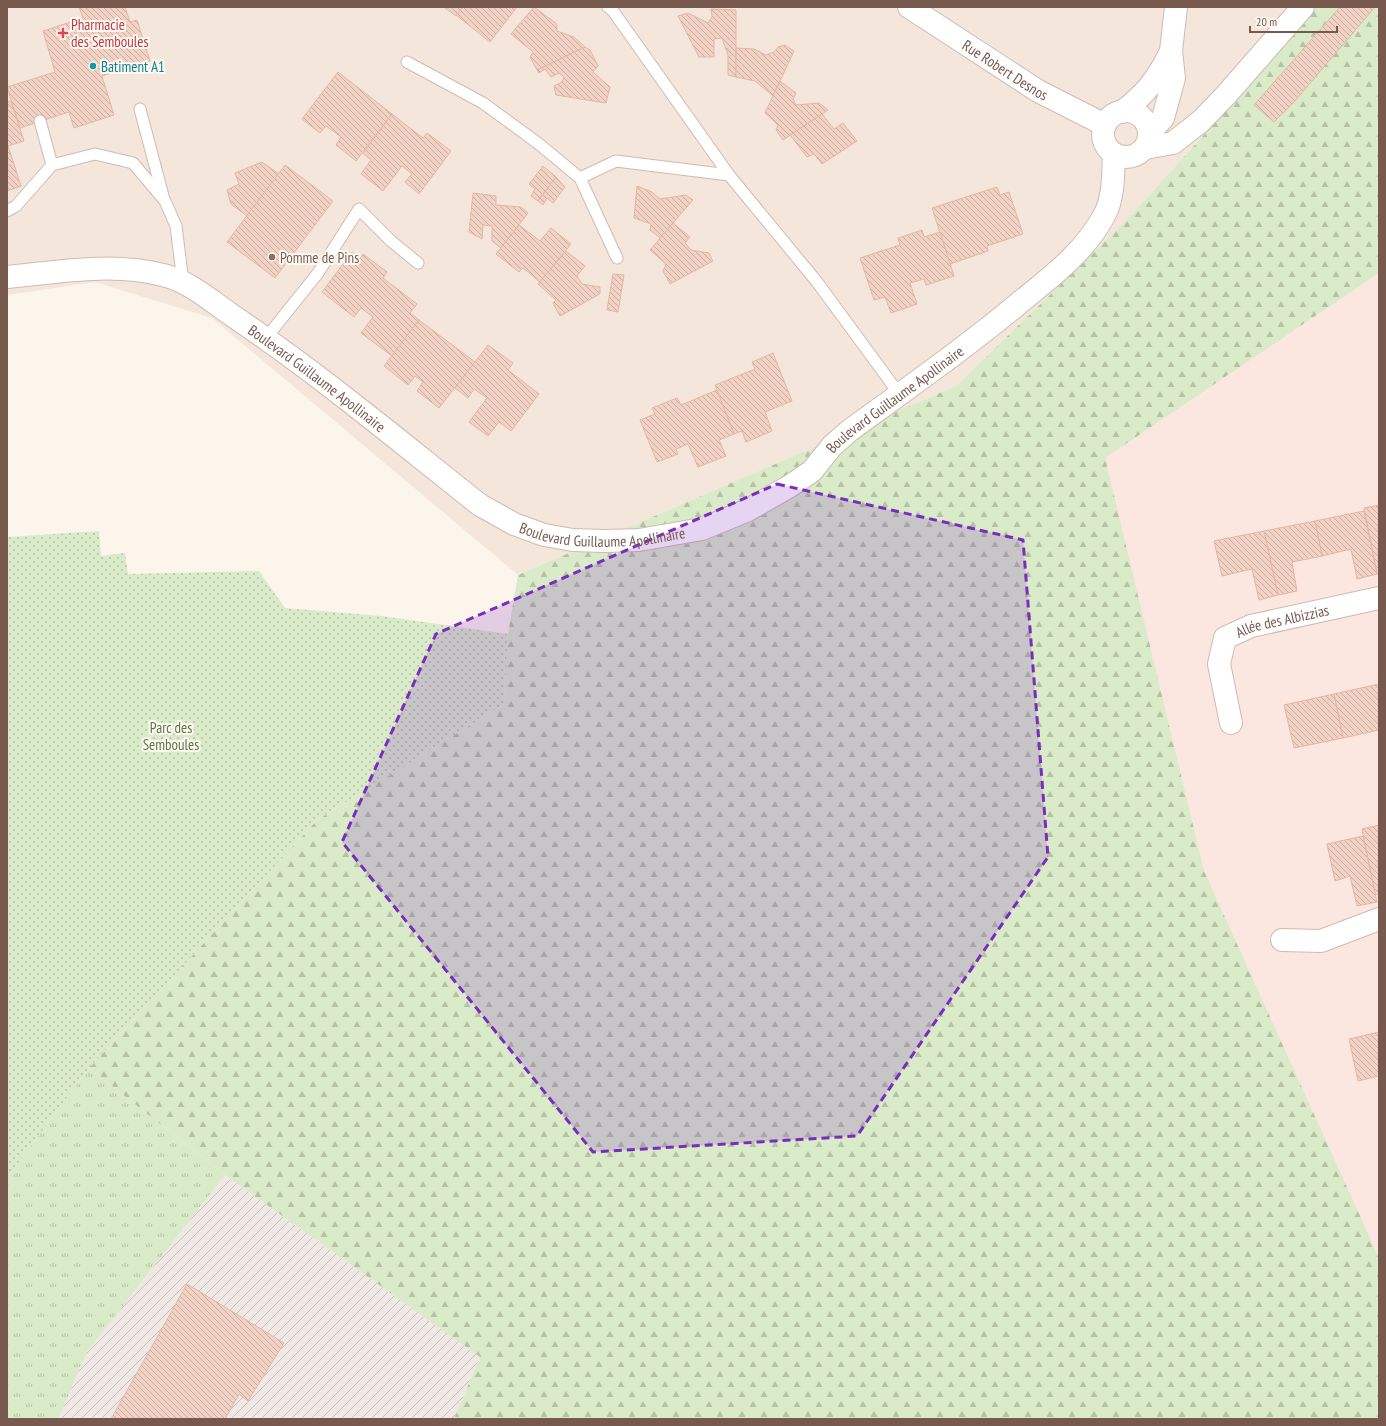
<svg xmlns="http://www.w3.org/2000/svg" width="1386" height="1426" viewBox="0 0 1386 1426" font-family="'PT Sans Narrow',sans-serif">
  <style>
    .residential { fill: #f4e6da }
    .commercial { fill: #fce6e0 }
    .industrial { fill: url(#industrial-furrows) }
    .grass { fill: url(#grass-tufts) }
    .forest { fill: url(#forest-firs) }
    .park { fill: url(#park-dots) }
    .building { fill: url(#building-back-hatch); stroke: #e4b7a4 }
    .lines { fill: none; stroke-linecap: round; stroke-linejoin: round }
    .lane-casing { stroke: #cfbbb0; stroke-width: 13 }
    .street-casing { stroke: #cfbbb0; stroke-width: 24 }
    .lane { stroke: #fff; stroke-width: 11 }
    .street { stroke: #fff; stroke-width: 22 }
    .marked { fill: #7b2cbf; fill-opacity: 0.2; stroke: #7b2cbf; stroke-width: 3; stroke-dasharray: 8 5; stroke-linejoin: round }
    .health-dot { fill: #e0444e; stroke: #fff9f3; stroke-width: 1.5 }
    .culture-dot { fill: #0f9aa8; stroke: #fff9f3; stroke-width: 1.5 }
    .education-dot { fill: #8d6e63; stroke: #fff9f3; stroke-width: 1.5 }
    .labels { text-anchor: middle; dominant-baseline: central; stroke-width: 4; stroke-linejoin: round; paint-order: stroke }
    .health-label { font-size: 15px; fill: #be3a42; stroke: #fff9f3; text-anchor: start }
    .culture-label { font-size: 15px; fill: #0d838f; stroke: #fff9f3; text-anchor: start }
    .street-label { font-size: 15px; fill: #78594e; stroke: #fff9f3 }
    .education-label { font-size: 15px; fill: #785e54; stroke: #fff9f3; text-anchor: start }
    .park-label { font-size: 15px; fill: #587843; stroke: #fff9f3 }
  </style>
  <defs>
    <pattern id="industrial-furrows" width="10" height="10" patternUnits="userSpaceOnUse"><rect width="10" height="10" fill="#efe8e4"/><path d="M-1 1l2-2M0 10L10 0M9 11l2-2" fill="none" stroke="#c6bfbb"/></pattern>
    <pattern id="grass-tufts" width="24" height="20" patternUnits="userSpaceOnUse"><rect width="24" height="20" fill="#daebca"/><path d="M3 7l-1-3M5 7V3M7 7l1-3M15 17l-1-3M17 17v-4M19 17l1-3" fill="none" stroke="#b6c1a6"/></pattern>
    <pattern id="forest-firs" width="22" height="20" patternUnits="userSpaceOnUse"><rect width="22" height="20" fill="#daebca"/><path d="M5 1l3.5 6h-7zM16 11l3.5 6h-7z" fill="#b6c1a6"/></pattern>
    <pattern id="park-dots" width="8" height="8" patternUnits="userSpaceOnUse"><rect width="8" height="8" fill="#daebca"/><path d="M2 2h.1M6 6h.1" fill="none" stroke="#b6c1a6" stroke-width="1.8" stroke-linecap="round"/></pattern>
    <pattern id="building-back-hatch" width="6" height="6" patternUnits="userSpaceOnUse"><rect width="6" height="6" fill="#f2d2c4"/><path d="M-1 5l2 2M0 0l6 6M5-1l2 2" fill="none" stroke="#c9ada1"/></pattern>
  </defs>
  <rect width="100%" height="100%" fill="#fcf5ec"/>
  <path class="residential" d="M7,7H1312L1257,76L1126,221L956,386L518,575L212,318L95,282L7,295Z"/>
  <path class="commercial" d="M1379,17V1419H294Z"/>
  <path class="industrial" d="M225,1175L480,1357L454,1419H58L87,1352Z"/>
  <path class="grass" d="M89,1068L225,1175L87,1352L58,1419H7V1178Z"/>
  <path class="forest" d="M1312,7H1379V273L1105,458L1204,871L1379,1258V1419H454L480,1357L225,1175L89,1068L317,820L504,704L508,634L518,575L956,386L1126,221L1257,76Z"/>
  <path class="park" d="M99,531L101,556L125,553L128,574L259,571L285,608L381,616L508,634L504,704L317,820L89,1068L7,1178V537Z"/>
  <g class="building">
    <path d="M79,7H125L130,22L137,20L150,61L102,76L114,115L74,128L69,112L20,128L7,87L55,72L43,31L83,18Z"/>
    <path d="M444,7H463L456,16Z"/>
    <path d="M463,7H517L490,42L456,15Z"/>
    <path d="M534,7L557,24V31L574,37L585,47L537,70L530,57L533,52L511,34Z"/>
    <path d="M1340,7H1375L1294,102L1274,122L1254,105Z"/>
    <path d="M711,9L736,10V77L728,75V55L722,38L714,39V57H699L678,16L688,13L708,23L712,17Z"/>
    <path d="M785,45L794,51L773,96L755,81L736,77V48L754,49L766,55L774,52L778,47Z"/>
    <path d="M585,47L590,50L598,66L593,72L610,87L606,103L556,95L554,86L562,82L564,77L559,73L551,77L545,69L539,73L537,70Z"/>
    <path d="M338,72L392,114L356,161L336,145L341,137L326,126L320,133L302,119Z"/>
    <path d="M780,81L796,93L793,99L796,105L819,103L828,110L783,140L776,130L778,125L765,113Z"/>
    <path d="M11,101L24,141L8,146L21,186L7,191V102Z"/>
    <path d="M392,114L423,138L427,133L451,151L419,194L405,182L412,174L402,166L383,191L361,174L371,160L363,153Z"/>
    <path d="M822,114L834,129L843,123L857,141L822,164L814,154L807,157L790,135Z"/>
    <path d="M262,162L279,174L247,216L231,204L227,190L239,184L235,173Z"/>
    <path d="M285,165L333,201L275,278L227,242Z"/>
    <path d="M543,166L556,177L538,201L531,196L535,189L529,184Z"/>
    <path d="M556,177L565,187L553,203L547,198L543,205L538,201Z"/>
    <path d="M637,186L652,192L660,199L686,195L693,200L660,238L650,230L651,224L634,218Z"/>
    <path d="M997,187L1000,195L1009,192L1023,234L987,246L988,251L950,264L932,208Z"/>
    <path d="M473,193L496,196V205L521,207L528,213L501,248L492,241V226L483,225L482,239L469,232Z"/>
    <path d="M673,223L690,237L685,243L691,250L709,253L713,261L670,284L663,271L666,264L650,250Z"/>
    <path d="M519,225L540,241L551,228L571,244L540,282L523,268L519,272L496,254Z"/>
    <path d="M922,230L924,237L940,232L954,276L926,285L924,279L910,283L917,304L891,313L885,297L874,300L860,258L900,245L898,238Z"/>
    <path d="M566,251L585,266L577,276L582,284L600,287V294L560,316L553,303L556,300L538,284Z"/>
    <path d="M352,252L360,258L363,254L387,272L383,278L417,304L410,313L419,320L392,356L361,333L373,317L361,308L354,317L322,292Z"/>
    <path d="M613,274L624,275L618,312L607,310Z"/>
    <path d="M419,320L475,362L439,408L417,391L423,382L415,376L408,385L384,366Z"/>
    <path d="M488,345L513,363L508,370L539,394L511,431L499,422L488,436L469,422L487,398L474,389L468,398L455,388Z"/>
    <path d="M773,353L792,401L765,412L772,431L746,442L742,431L734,434L715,385L755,369L752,362Z"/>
    <path d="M717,390L734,434L719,440L726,456L698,467L688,444L676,449L678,454L657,462L640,420L655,414L652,408L677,398L681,405Z"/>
    <path d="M1379,505V574H1377L1364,508Z"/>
    <path d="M1364,511L1377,574L1357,579L1351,549L1322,556L1315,521Z"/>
    <path d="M1315,521L1322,556L1292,562L1297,591L1278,595L1264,531Z"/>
    <path d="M1264,531L1278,595L1259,600L1252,569L1222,576L1214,541Z"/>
    <path d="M1379,684V730L1343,738L1334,694Z"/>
    <path d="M1334,694L1343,738L1294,748L1284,705Z"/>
    <path d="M1379,825V894L1375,895L1362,829Z"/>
    <path d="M1363,836L1377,902L1357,906L1350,876L1335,881L1327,844Z"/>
    <path d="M1379,1032V1076L1358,1081L1349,1039Z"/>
    <path d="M187,1284L284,1343L248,1401L239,1394L225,1419H111Z"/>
  </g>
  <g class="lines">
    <g class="lane-casing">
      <g id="lane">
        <path d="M608,7L613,11L729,175"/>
        <path d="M407,62L483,103L539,144L580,178L617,258"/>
        <path d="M140,109L163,196"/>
        <path d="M40,121L52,165"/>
        <path d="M580,178L616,161L729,175L817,282L900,395"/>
        <path d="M7,211L16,206L52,165L95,154L133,163L165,201L176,226L183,282"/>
        <path d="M266,338L318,273L359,209L391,241L418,263"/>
      </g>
    </g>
    <g class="street-casing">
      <g id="street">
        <path id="s1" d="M909,7L1038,91L1105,125"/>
        <circle cx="1126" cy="134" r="23"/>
        <path d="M1122,112C1147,93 1158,78 1171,51"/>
        <path d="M1149,133L1163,118L1174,78L1171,51L1176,7"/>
        <path d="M1145,148L1173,143L1201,121L1226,95L1303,7"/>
        <path id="s2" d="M7,277C59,272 112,262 163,275C189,281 211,301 233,316C319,374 399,441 480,505L514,524L544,535L573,540L605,541L639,540L702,529L748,510L790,486L812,471L832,446L849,431C908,388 968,346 1024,299C1055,274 1086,250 1105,214C1114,196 1113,174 1114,154"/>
        <path id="s3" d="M1231,723L1219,664L1225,638L1251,626L1379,598"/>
        <path d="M1282,940L1321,941L1379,919"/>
      </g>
    </g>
    <use href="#lane" class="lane"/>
    <use href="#street" class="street"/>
  </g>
  <path class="marked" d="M777,484L1023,540L1048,857L857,1136L593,1152L342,842L436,634Z"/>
  <path class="health-dot" d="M61 27h4v4h4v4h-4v4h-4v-4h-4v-4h4z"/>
  <circle class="culture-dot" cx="93" cy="66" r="4"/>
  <circle class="education-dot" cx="272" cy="257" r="4"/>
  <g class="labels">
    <g class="health-label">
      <text x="71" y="24">Pharmacie<tspan x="71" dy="17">des Semboules</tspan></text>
    </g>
    <g class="culture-label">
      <text x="101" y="66">Batiment A1</text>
    </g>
    <g class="street-label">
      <text stroke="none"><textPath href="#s1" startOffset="115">Rue Robert Desnos</textPath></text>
      <text stroke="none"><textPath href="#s2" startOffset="343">Boulevard Guillaume Apollinaire</textPath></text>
      <text stroke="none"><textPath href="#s2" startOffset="1015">Boulevard Guillaume Apollinaire</textPath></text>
      <text stroke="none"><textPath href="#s2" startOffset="679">Boulevard Guillaume Apollinaire</textPath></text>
      <text stroke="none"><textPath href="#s3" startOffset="147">Allée des Albizzias</textPath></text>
    </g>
    <g class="education-label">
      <text x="280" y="257">Pomme de Pins</text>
    </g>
    <g class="park-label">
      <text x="171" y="727">Parc des<tspan x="171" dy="17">Semboules</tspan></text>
    </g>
  </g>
  <rect width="1386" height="1426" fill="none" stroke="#78594e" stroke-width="16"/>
  <path d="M1250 26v6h87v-6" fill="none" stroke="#78594e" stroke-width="2"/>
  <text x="1256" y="26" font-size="12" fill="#78594e" stroke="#fff9f3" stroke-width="3" paint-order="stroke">20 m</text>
</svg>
